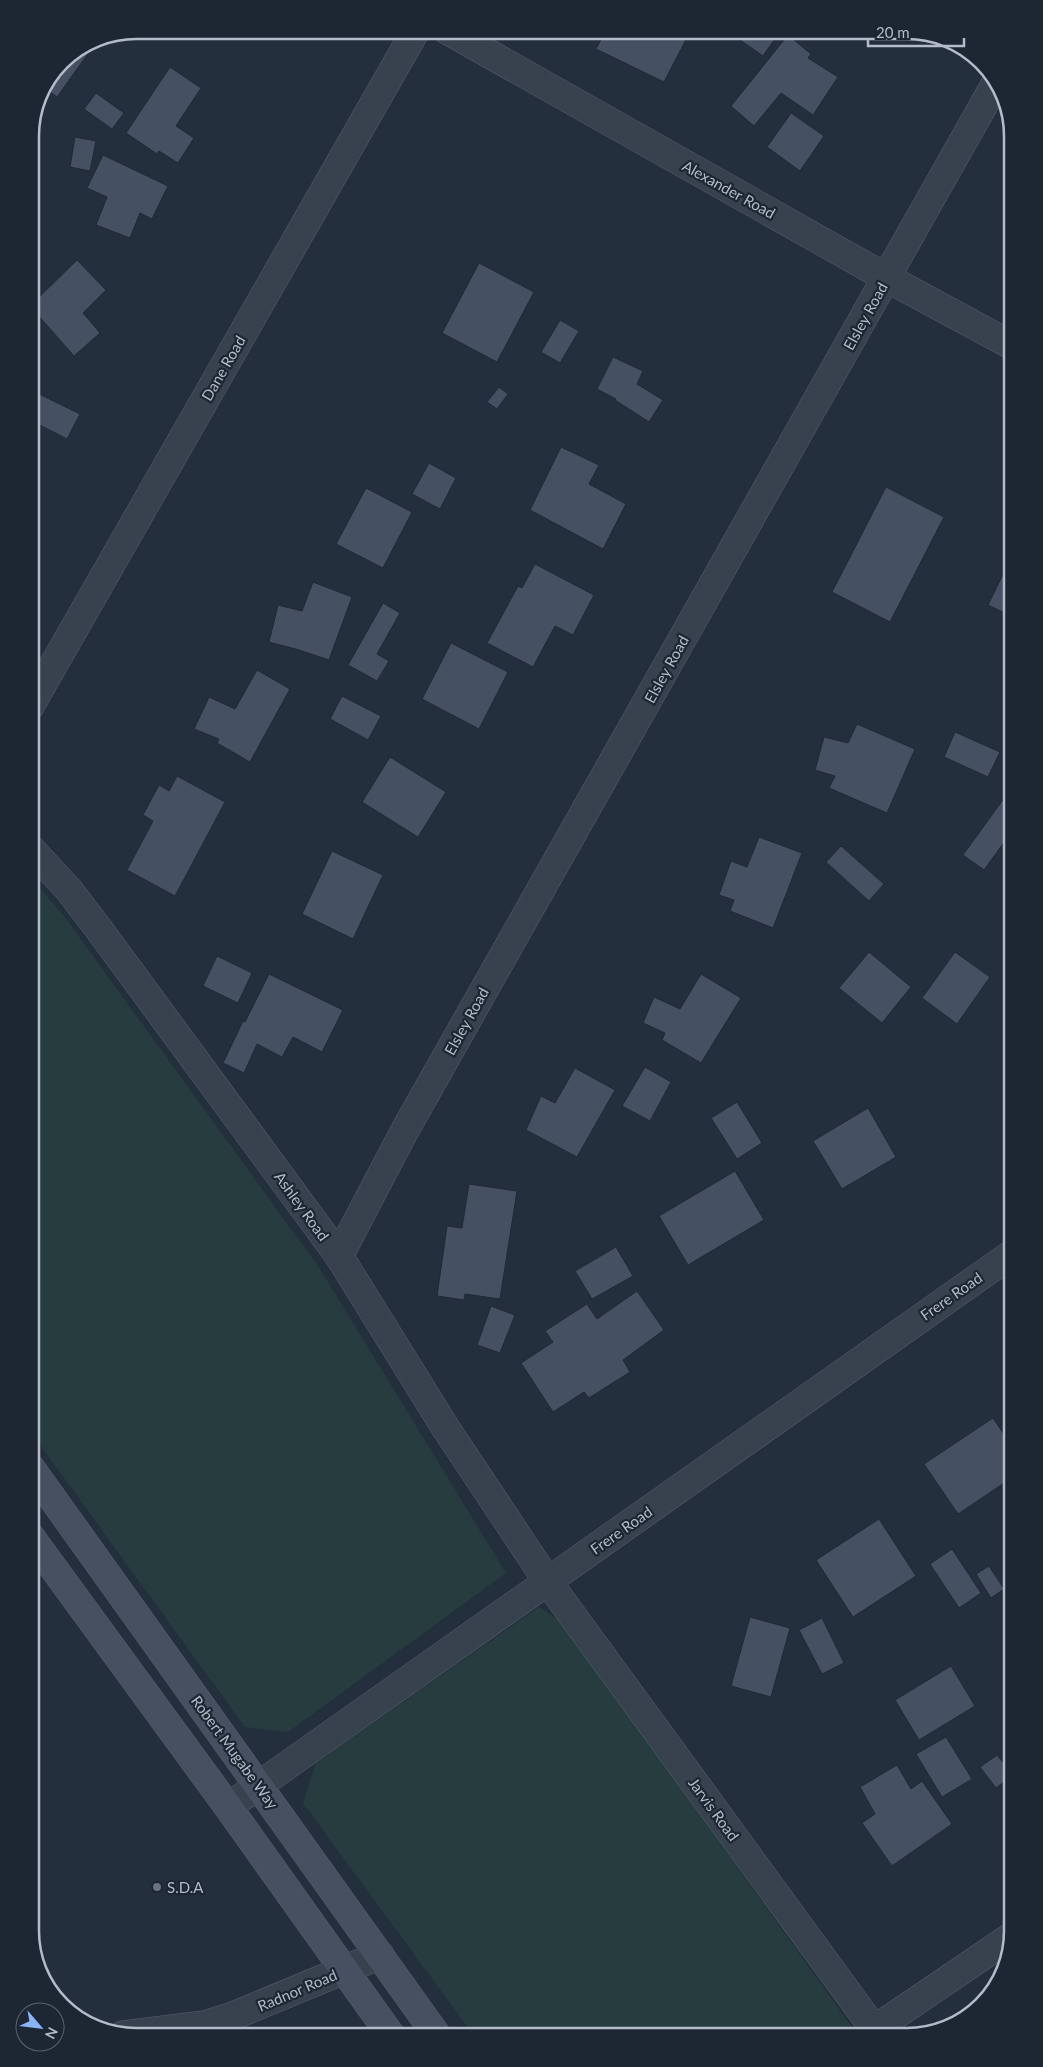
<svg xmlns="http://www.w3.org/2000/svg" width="1043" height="2067" viewBox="0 0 1043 2067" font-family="Lato,sans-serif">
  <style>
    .green { fill: #263c3f }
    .building { fill: #455162; stroke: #1f2835 }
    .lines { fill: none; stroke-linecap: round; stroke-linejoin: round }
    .minor-casing { stroke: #565f6c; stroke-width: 29 }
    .secondary-casing { stroke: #565f6c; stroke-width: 29 }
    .minor { stroke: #38414e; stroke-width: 28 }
    .secondary { stroke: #465061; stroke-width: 28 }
    .worship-dot { fill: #6b7280; stroke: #1d2633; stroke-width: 2 }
    .labels { text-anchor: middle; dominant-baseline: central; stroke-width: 4.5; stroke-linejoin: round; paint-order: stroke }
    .street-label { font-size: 15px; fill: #b4bcc9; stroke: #1d2633 }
    .poi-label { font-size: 15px; fill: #b4bcc9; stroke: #1d2633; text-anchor: start }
    .rim { fill: none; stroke: #b4bcc9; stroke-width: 2.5 }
  </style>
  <rect width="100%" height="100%" fill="#242f3e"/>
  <g class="green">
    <path d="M30,877L64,916L320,1269L506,1573L288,1732L245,1727L30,1431Z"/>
    <path d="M539,1607L562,1622L859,2037H475L303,1803L316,1763Z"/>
  </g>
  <g class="building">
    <path d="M606,30H691L664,82L596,49Z"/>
    <path d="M732,30H781L763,56L730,33Z"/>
    <path d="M788,35L811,54L808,58L838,77L813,115L781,93L754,126L731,106Z"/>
    <path d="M86,44L92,48L57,97L43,87L61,61Z"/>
    <path d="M170,67L201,88L176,126L194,138L178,163L159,151L157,154L126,133Z"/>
    <path d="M96,93L124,113L112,129L84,109Z"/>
    <path d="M791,113L824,136L800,171L767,147Z"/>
    <path d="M75,137L96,141L90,171L70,167Z"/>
    <path d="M103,155L168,186L152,219L140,213L130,238L96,225L107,197L87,188Z"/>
    <path d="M77,260L106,290L83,313L100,333L74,356L30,306Z"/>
    <path d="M479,263L534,292L497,362L442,333Z"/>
    <path d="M560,320L579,331L560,363L541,352Z"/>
    <path d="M613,357L643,371L637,384L663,400L649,422L615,400L616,399L597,389Z"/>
    <path d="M499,387L508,394L497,409L487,402Z"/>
    <path d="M39,394L80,414L67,439L30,420V412Z"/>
    <path d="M561,447L599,465L589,484L626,504L603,549L530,510Z"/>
    <path d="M429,463L456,478L440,509L412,494Z"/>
    <path d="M886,487L944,517L890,622L832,592Z"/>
    <path d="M366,488L412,512L383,568L336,544Z"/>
    <path d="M1013,554V617L988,605Z"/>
    <path d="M535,564L594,595L573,635L555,626L533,667L487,643L518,586L522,588Z"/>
    <path d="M313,582L352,597L329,660L299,650L269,642L278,605L302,611Z"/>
    <path d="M383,603L400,613L377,654L389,661L377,681L348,665Z"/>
    <path d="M451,643L508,672L479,729L422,699Z"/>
    <path d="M257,670L290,689L250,762L217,743L219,739L194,729L209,697L235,709Z"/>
    <path d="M342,696L381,716L368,740L330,719Z"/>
    <path d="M857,724L915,749L887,813L829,788L835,776L815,770L824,737L848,743Z"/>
    <path d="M955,732L1000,752L988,777L944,757Z"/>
    <path d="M390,757L446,792L418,837L362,802Z"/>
    <path d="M177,776L225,802L175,896L127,870L153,821L143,815L159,785L169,791Z"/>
    <path d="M1002,801L1013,809V830L984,870L963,855Z"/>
    <path d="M759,837L802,853L773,928L730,911L734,900L719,895L731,861L747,867Z"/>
    <path d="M841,846L884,884L869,901L826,862Z"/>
    <path d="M332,851L383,875L353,939L302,914Z"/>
    <path d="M1013,871V887L1005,880Z"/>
    <path d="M869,952L911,987L882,1023L839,988Z"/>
    <path d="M955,952L990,977L957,1024L922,998Z"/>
    <path d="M217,956L252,973L238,1003L203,986Z"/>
    <path d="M269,974L343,1010L322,1052L293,1037L282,1057L257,1044L244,1073L223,1063L243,1021L245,1022Z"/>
    <path d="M701,974L741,998L701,1063L662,1040L665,1033L643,1023L654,997L680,1009Z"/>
    <path d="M645,1067L671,1082L650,1121L622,1106Z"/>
    <path d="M575,1068L615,1090L577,1157L526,1130L541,1096L555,1103Z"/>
    <path d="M737,1102L762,1143L737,1159L711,1118Z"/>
    <path d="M868,1108L896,1157L842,1189L813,1141Z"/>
    <path d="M735,1171L764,1220L688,1265L659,1216Z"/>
    <path d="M469,1184L517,1191L500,1299L465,1294L464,1300L437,1296L447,1226L462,1228Z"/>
    <path d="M616,1247L633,1276L592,1299L575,1271Z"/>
    <path d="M637,1291L664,1330L623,1360L630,1372L589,1398L584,1392L553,1412L521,1363L553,1342L545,1331L587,1304L597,1319Z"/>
    <path d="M491,1306L515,1315L500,1353L477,1345Z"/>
    <path d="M993,1418L1013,1448V1477L958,1514L924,1464Z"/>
    <path d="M879,1519L916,1576L853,1617L816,1560Z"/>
    <path d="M952,1549L981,1593L959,1608L930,1564Z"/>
    <path d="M989,1566L1004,1589L991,1598L976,1574Z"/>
    <path d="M750,1617L790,1628L771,1697L731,1686Z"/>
    <path d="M822,1618L844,1663L822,1674L799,1630Z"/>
    <path d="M951,1666L975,1706L919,1740L895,1700Z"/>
    <path d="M946,1737L972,1779L942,1797L916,1754Z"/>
    <path d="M997,1755L1013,1775L996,1788L980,1767Z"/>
    <path d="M897,1765L911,1789L922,1781L952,1824L892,1866L862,1823L875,1814L860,1787Z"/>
  </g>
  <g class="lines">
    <g class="minor-casing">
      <g id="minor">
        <path d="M447,30L887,278L1013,346"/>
        <path d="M30,706L416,30"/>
        <path d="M30,848L69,890L98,928L339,1256L445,1427L548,1582L880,2037"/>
        <path d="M339,1256L405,1130L996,83"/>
        <path d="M228,1807L1013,1253"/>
        <path d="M875,2029L1012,1936"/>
        <path d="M123,2035L204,2025L233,2016L380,1955"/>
      </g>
    </g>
    <g class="secondary-casing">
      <g id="secondary">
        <path d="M30,1467L438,2037"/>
        <path d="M30,1536L228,1807L392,2037"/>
      </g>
    </g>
    <use href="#minor" class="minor"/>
    <use href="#secondary" class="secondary"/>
  </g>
  <circle class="worship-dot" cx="157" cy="1887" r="5"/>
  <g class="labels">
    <g class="street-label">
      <text transform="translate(729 189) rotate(29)">Alexander Road</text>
      <text transform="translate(865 316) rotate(-61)">Elsley Road</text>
      <text transform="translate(223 368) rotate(-60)">Dane Road</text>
      <text transform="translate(666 669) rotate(-61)">Elsley Road</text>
      <text transform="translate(466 1021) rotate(-61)">Elsley Road</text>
      <text transform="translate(302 1206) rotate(54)">Ashley Road</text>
      <text transform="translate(951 1296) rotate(-35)">Frere Road</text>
      <text transform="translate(621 1530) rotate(-35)">Frere Road</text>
      <text transform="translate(235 1752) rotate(54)">Robert Mugabe Way</text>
      <text transform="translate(714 1809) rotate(54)">Jarvis Road</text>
      <text transform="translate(297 1990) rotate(-23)">Radnor Road</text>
    </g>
    <g class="poi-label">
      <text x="167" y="1887">S.D.A</text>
    </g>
  </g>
  <path d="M0 0H1043V2067H0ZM136 39H907A97 97 0 0 1 1004 136V1931A97 97 0 0 1 907 2028H136A97 97 0 0 1 39 1931V136A97 97 0 0 1 136 39Z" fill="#1d2633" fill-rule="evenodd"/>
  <path class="rim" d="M136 39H907A97 97 0 0 1 1004 136V1931A97 97 0 0 1 907 2028H136A97 97 0 0 1 39 1931V136A97 97 0 0 1 136 39Z"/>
  <g transform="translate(40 2027) rotate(118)"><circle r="24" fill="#1d2633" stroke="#59626f"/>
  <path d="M0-4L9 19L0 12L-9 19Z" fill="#8ab4f8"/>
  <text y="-8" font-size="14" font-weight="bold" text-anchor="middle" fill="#b4bcc9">N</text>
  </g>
  <path d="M868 38v8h96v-8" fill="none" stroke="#b4bcc9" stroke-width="2.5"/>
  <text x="876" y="38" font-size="15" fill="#b4bcc9" stroke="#1d2633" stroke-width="4" paint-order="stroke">20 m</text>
</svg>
